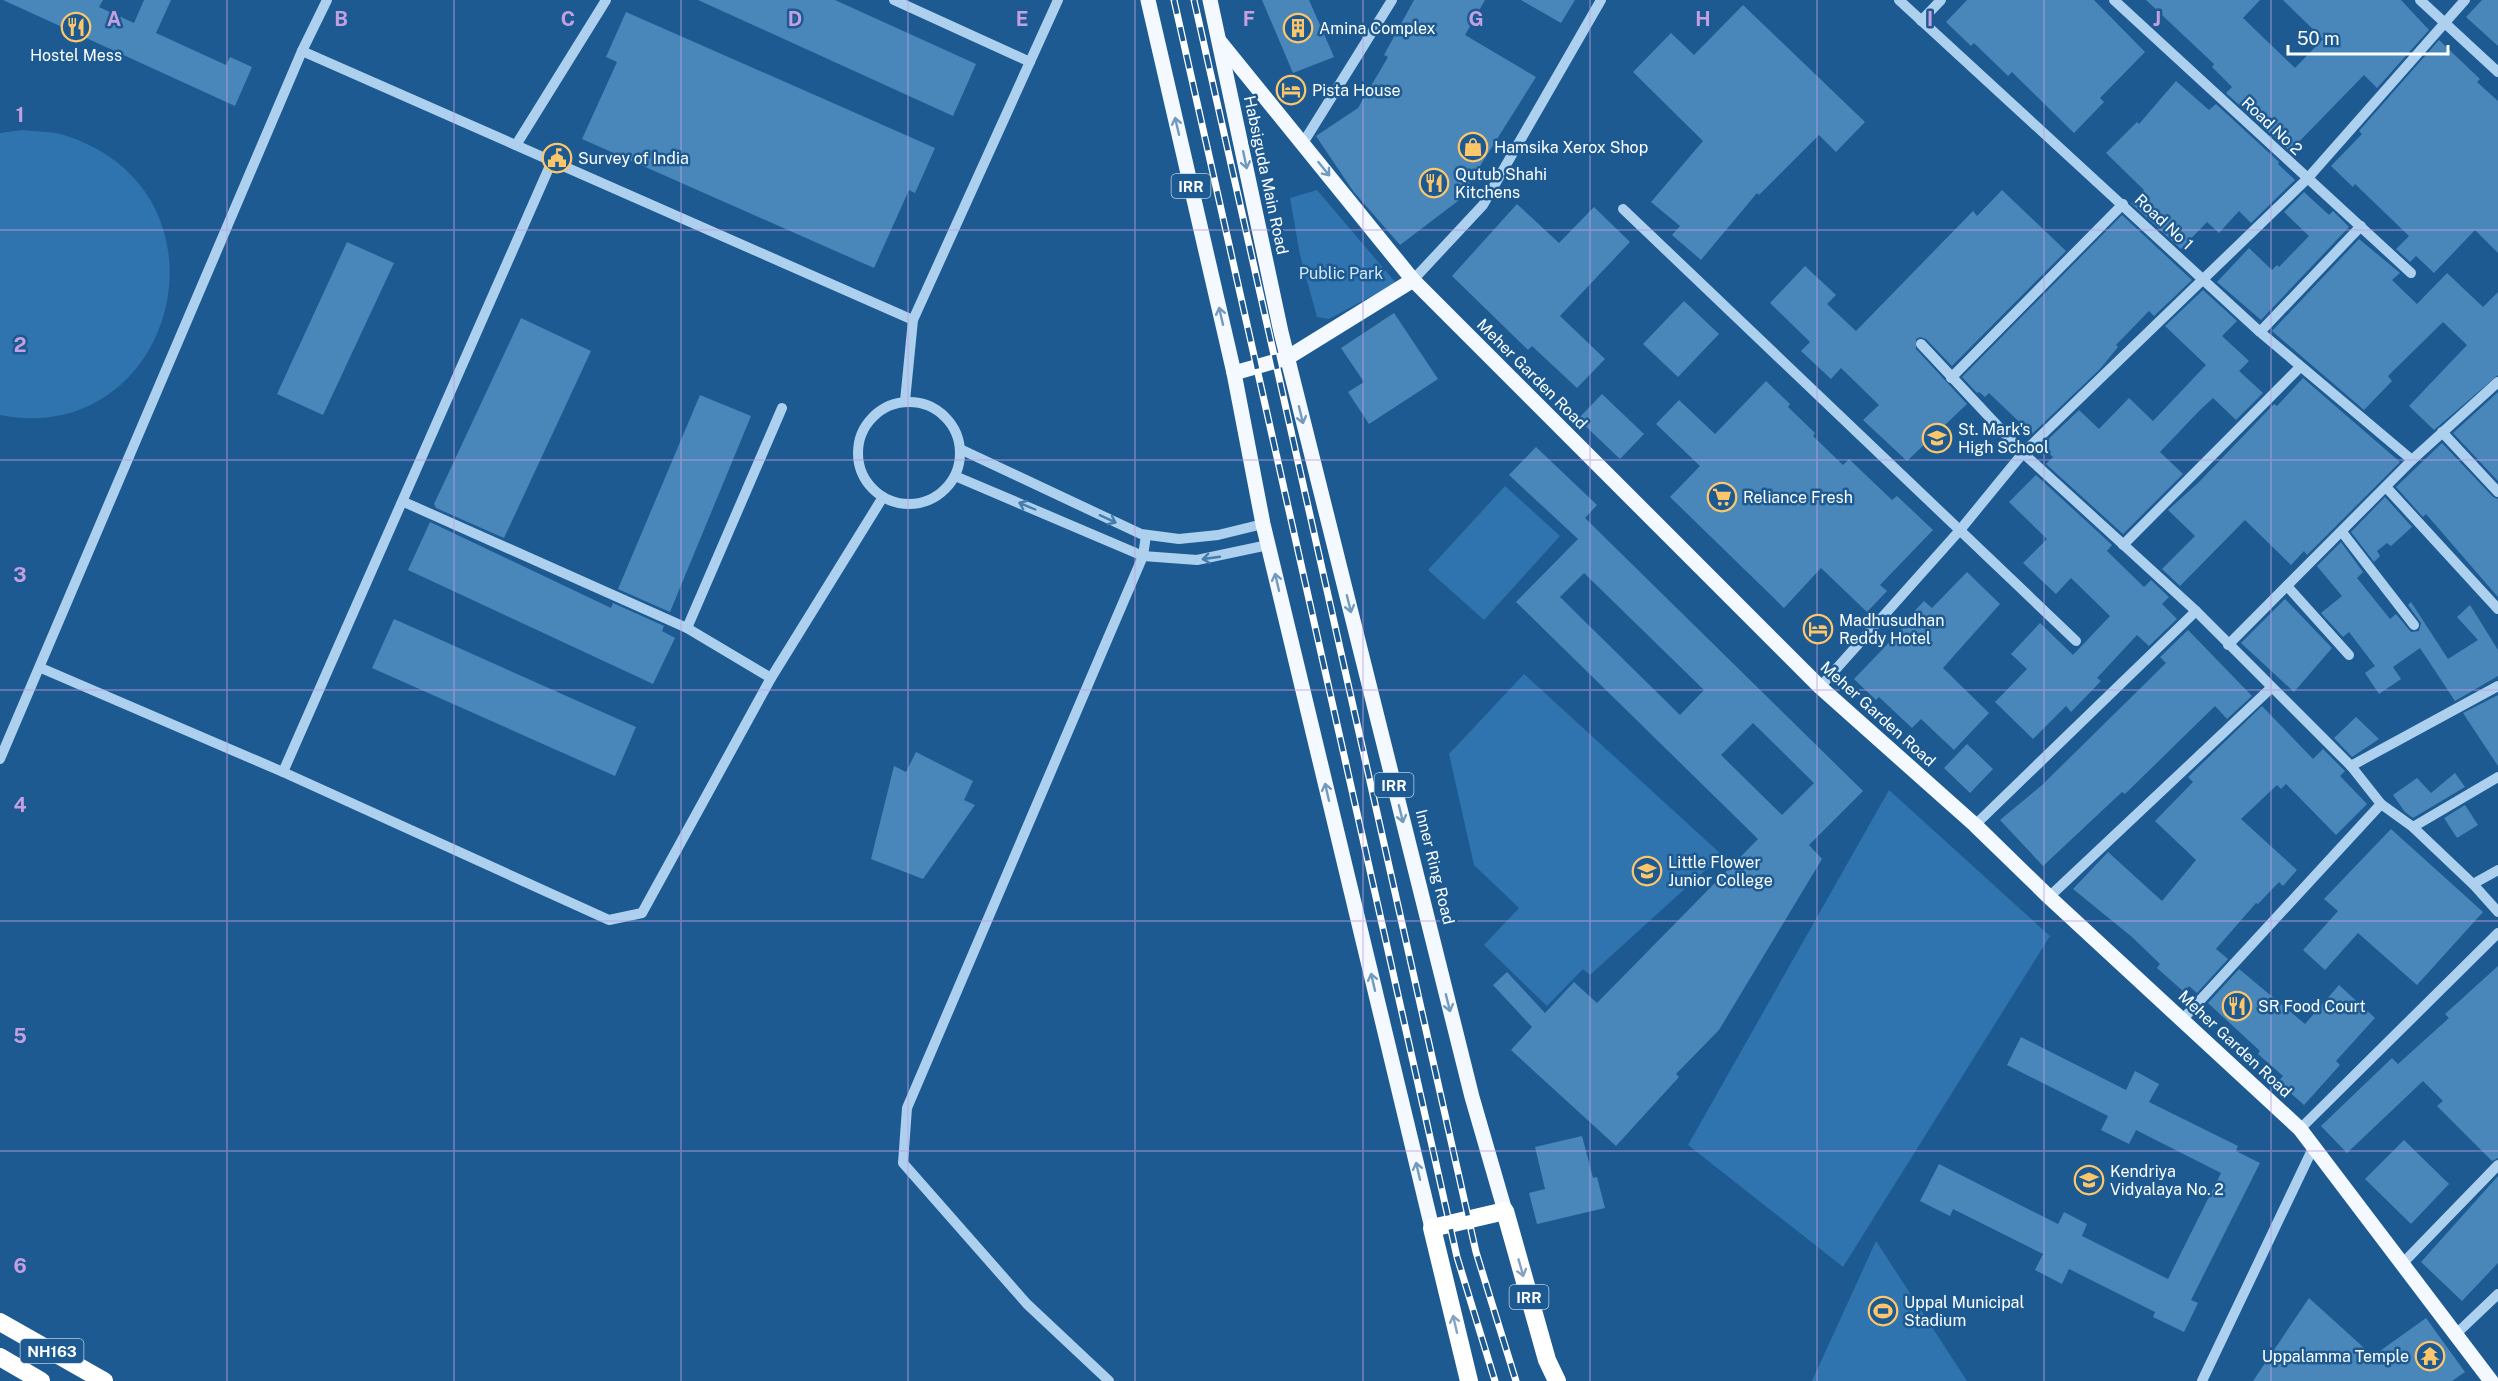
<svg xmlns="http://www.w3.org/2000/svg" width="2498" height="1381" viewBox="0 0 2498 1381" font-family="'Public Sans',sans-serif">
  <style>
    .green { fill: #2f74af }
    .building { fill: #4986ba; fill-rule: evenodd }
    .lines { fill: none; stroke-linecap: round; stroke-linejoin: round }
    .minor { stroke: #acd0ee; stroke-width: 10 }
    .major { stroke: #f4f9ff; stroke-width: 15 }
    .highway { stroke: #fff; stroke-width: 18 }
    .rail-casing { stroke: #fff; stroke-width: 7 }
    .rail { stroke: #1c5a91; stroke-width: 4.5; stroke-dasharray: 14; stroke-linecap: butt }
    .oneway { stroke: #729abd }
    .oneway2 { stroke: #477dad }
    .oneway3 { stroke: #82a4c2 }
    .grid { fill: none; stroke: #c4a0e2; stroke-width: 1.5; stroke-opacity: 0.55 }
    .labels { text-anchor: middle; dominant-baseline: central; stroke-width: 5; stroke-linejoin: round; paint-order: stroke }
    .shield { fill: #1c5a91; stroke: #bbcede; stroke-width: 1.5 }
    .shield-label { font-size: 15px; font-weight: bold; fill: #fff }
    .poi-label { font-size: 16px; fill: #fff; stroke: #1c5a91; text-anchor: start }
    .street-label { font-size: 16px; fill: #fff; stroke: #1c5a91 }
    .park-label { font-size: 16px; fill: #d2e8fa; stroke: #1c5a91 }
    .grid-label { font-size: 20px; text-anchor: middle; font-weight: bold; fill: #c4a0e2; stroke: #1c5a91; stroke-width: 5; stroke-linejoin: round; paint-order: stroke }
  </style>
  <rect width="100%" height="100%" fill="#1c5a91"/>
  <g class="green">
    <path d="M23,130C36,132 51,131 64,135C244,192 175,450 0,415V133Z"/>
    <path d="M1317,190L1396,283L1329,319L1317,317L1300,255L1290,198Z"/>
    <path d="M1505,486L1560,536L1484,620L1428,570Z"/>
    <path d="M1524,674L1722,855L1590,975L1583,969L1547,1006L1484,945L1519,908L1474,865L1449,754Z"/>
    <path d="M1889,790L2050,936L1843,1267L1688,1145Z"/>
    <path d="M1876,1241L1967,1381H1812Z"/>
  </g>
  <g class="building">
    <path d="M3,0H103L99,7L134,23L144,0H171L156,33L226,65L230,57L252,67L235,106Z"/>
    <path d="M698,0H835L976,64L953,116Z"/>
    <path d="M1262,0H1309L1334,57L1293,73Z"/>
    <path d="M1414,0H1485L1465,35L1536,77L1458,201L1400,245L1353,191L1316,136L1358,108L1388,57L1384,55Z"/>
    <path d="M1521,0H1575L1561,23Z"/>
    <path d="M1967,0H2094L2145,52L2100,98L2104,102L2074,133L2012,72L2008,76L1974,43L1971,46L1946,22Z"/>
    <path d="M2146,0H2260L2243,18L2295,68L2323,39L2283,0H2401L2429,30L2377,88L2364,75L2290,151L2226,93L2232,87L2212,67L2214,64Z"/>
    <path d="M2482,0H2498V46L2466,17Z"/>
    <path d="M1743,5L1865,122L1836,152L1819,135L1759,195L1757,193L1701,260L1672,235L1680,226L1651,202L1703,141L1633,72L1671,33L1694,55Z"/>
    <path d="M626,12L935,148L915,193L909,190L874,268L582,139L617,62L606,57Z"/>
    <path d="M2439,40L2480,79L2477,82L2498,101V253L2475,230L2434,273L2416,256L2410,262L2396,249L2409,236L2355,184L2353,187L2331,166L2362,134L2359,131Z"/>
    <path d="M2176,81L2209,110L2216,104L2279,162L2278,164L2295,180L2251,223L2239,211L2219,233L2207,222L2181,249L2131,203L2144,190L2106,153L2137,122L2139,124Z"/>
    <path d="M2002,190L2066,251L1952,366L1926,339L1920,337L1916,339V349L1967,404L1907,461L1863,420L1879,405L1841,368L1831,379L1801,351L1810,342L1770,303L1805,266L1836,295L1827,304L1856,331L1973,211L1977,216Z"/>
    <path d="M2304,192L2329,215L2333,211L2349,227L2261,320L2217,282L2249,248L2272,270L2277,265L2279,267L2309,236L2284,212Z"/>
    <path d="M1517,204L1559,243L1594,207L1630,242L1560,316L1605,359L1577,388L1532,346L1528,350L1452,276Z"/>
    <path d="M2122,215L2192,280L2154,316L2149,311L2116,345L2118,347L2100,369L2032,434L1989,393L1985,397L1979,392L1977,393L1962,377Z"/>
    <path d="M2359,239L2400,273L2392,280L2417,304L2447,273L2483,307L2498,292V375L2434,430L2409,406L2467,345L2443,322L2388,376L2392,381L2364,410L2272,331Z"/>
    <path d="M347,242L394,263L323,415L277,394Z"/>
    <path d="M2203,290L2237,321L2222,336L2249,361L2239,371L2263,393L2236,420L2213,398L2199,411L2160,452L2183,474L2123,534L2046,464L2053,457L2041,446L2079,410L2099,429L2129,398L2153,421L2206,365L2165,326Z"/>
    <path d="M1684,301L1719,334L1678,377L1643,344Z"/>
    <path d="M1394,313L1438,379L1369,424L1348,392L1364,382L1341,348Z"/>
    <path d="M521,318L591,351L504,538L436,508L434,504Z"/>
    <path d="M2303,378L2400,462L2307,555L2304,551L2291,565L2245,520L2180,586L2162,569L2195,536L2168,510L2198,483L2274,404L2277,406Z"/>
    <path d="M1766,381L1790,404L1788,407L1815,433L1813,436L1843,465L1849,459L1892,500L1897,496L1933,530L1880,585L1887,591L1867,612L1821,568L1784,608L1670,497L1700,466L1656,424L1679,400L1715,434Z"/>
    <path d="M2498,392V481L2453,433Z"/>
    <path d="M1602,394L1644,434L1620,459L1578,419Z"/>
    <path d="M700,395L751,416L670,612L618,589Z"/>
    <path d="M2442,443L2493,497L2498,499V597L2426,514L2423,517L2396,487Z"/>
    <path d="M1536,447L1597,505L1585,518L1863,791L1809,845L1822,859L1719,1030L1676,1074L1679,1077L1616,1146L1511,1050L1532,1027L1493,985L1507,972L1545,1013L1574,982L1597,1003L1758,839L1516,602L1578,539L1509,475ZM1584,573L1704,690L1680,715L1560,597ZM1753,723L1814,783L1782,815L1721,755Z"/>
    <path d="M2036,475L2112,545L2107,551L2144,587L2151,580L2169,597L2162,604L2177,619L2149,646L2137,635L2097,678L2101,681L2071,712L2066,706L2033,739L1995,702L2027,669L2011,654L2040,623L2073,655L2110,616L2071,578L2056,594L2023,563L2047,539L2009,502Z"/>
    <path d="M2385,497L2412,527L2391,546L2387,543L2377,551L2380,556L2374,562L2351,532Z"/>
    <path d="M430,522L611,608L613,603L664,626L662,631L675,638L653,684L408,570Z"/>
    <path d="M2341,542L2363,572L2357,578L2390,619L2396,614L2411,632L2419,631L2421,623L2408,605L2411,602L2448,659L2478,640L2457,617L2470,605L2498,650V676L2455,701L2420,648L2393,667L2401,679L2379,694L2365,673L2375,666L2349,632L2343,637L2321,613L2342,596L2317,566Z"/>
    <path d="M1967,572L2000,604L1943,668L1989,713L1954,750L1921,719L1912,728L1879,697L1876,700L1854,679L1905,626L1903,623L1924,601L1932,608Z"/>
    <path d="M2285,599L2332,648L2294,692L2241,643Z"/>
    <path d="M394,619L636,727L615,776L372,668Z"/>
    <path d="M2188,630L2252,696L2227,719L2215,706L2125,794L2122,792L2043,866L2000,820L2042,785L2166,663L2160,657Z"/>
    <path d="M2498,695V766L2463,713Z"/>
    <path d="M2262,706L2313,759L2323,749L2345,771L2340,776L2367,804L2336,835L2286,784L2281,789L2277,785L2241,819L2297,870L2283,886L2279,882L2258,904L2256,903L2216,949L2228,959L2197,993L2189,986L2184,992L2157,968L2160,964L2132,937L2073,889L2108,852L2162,901L2196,860L2155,821L2193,782L2188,777Z"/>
    <path d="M2356,717L2379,739L2352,757L2334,738Z"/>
    <path d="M1967,744L1993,769L1970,793L1944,768Z"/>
    <path d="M916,752L973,781L964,800L975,805L923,879L871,859L894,766L906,772Z"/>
    <path d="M2455,773L2465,787L2413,818L2405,812L2393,795L2417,778L2431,793Z"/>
    <path d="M2465,805L2478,825L2457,838L2444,818Z"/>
    <path d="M2391,829L2483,912L2417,985L2358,933L2325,970L2303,950L2338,911L2324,899Z"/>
    <path d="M2498,966V1158L2492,1161L2437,1106L2443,1101L2423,1081L2347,1153L2321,1126L2392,1058L2398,1064L2449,1018L2445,1014Z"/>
    <path d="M2239,969L2305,1024L2339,985L2375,1018L2336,1061L2340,1065L2304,1105L2278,1082L2283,1076L2258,1054L2260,1051L2208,1003Z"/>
    <path d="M2021,1037L2126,1090L2135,1071L2159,1084L2149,1102L2238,1146L2236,1151L2260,1163L2191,1300L2198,1303L2184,1332L2153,1317L2155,1312L2069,1269L2062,1284L2035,1270L2043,1254L1953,1209L1950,1216L1920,1201L1939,1164L2058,1224L2064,1212L2087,1224L2082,1236L2168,1279L2221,1173L2136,1130L2129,1144L2101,1130L2108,1116L2007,1065Z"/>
    <path d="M1582,1136L1593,1178L1597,1177L1605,1208L1537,1224L1529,1193L1545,1189L1535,1147Z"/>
    <path d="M2404,1140L2449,1184L2411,1224L2365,1179Z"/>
    <path d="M2498,1176V1263L2462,1301L2421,1262Z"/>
    <path d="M2309,1298L2373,1356L2426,1318L2465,1372L2452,1381H2253Z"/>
  </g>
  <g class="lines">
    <g class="minor">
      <path d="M894,0L1030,62"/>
      <path d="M1899,0L2260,332L2412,460"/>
      <path d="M2114,0L2411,273"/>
      <path d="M2420,0L2498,72"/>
      <path d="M1921,21L1941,0"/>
      <path d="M302,51L913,320"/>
      <path d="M1303,143L1392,0"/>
      <path d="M516,145L606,0"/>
      <path d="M1623,209L2076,641"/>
      <path d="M1413,280L1483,205L1601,0"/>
      <path d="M2260,332L2361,226"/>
      <path d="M1921,344L2023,453L2196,611L2351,766L2381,804L2413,827L2473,884L2498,912"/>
      <path d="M1951,378L2123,204"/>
      <path d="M905,401L913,320L1058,0"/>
      <circle cx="909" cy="453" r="51"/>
      <path d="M2442,432L2498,492"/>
      <path d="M960,449L1141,534L1179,539L1218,535L1263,524"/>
      <path d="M955,476L1143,556L1197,560L1268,545"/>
      <path d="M2386,487L2498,609"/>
      <path d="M404,502L687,628L771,678"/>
      <path d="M2342,532L2414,625"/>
      <path d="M2123,545L2300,367"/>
      <path d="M2287,586L2349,655"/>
      <path d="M687,628L782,408"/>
      <path d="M2228,645L2412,460L2498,382"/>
      <path d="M41,668L283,772L609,920L642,913L771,678L883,497"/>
      <path d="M1820,687L1960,530L2023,453L2307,179L2465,0"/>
      <path d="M0,759L302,51L327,0"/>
      <path d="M2351,766L2498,686"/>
      <path d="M283,772L552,161"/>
      <path d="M1975,825L2196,611"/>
      <path d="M2413,827L2498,777"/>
      <path d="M2473,884L2498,870"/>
      <path d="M2049,897L2271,688"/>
      <path d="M2182,1020L2381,804"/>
      <path d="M2300,1129L2498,933"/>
      <path d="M2403,1263L2498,1165"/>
      <path d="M2456,1334L2498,1294"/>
      <path d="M1109,1381L1027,1304L903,1163L907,1108L1143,556L1146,535"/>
      <path d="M2202,1381L2313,1148"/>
    </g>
    <g class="major">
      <path d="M1148,0L1234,373L1263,524L1432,1228"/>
      <path d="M1210,0L1281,332L1472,1097L1505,1211"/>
      <path d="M1220,42L1413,280L1820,687L1975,825L2049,897L2300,1129L2491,1381"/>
      <path d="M1234,373L1287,358L1413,280"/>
    </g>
    <g class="highway">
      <path d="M0,1322L104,1381"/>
      <path d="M0,1357L41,1381"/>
      <path d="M1469,1381L1432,1228L1505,1211L1547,1360L1557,1381"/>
    </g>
    <g class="rail-casing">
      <g id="rail">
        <path d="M1174,0L1457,1257L1495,1381"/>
        <path d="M1194,0L1476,1252L1516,1381"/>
      </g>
    </g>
    <use href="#rail" class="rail"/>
  </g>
  <defs><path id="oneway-shaft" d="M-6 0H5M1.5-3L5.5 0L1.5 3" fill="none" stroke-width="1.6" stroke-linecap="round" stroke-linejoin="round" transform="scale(1.5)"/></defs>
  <g class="oneway">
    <use href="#oneway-shaft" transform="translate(1177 126) rotate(-103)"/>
    <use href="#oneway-shaft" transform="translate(1245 160) rotate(78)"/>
    <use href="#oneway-shaft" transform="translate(1324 169) rotate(51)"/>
    <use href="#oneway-shaft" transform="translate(1221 316) rotate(-103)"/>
    <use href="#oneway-shaft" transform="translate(1301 415) rotate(76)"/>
    <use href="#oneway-shaft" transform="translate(1277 582) rotate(-103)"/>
    <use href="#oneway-shaft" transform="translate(1349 604) rotate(76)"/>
    <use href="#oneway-shaft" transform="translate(1327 792) rotate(-103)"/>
    <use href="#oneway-shaft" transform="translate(1401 814) rotate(76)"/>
    <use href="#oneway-shaft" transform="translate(1373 982) rotate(-103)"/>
    <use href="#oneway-shaft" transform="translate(1448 1003) rotate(76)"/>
    <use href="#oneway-shaft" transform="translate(1418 1171) rotate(-103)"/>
  </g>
  <g class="oneway2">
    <use href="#oneway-shaft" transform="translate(1027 506) rotate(-157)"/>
    <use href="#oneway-shaft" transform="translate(1108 519) rotate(25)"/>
    <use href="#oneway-shaft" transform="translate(1211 558) rotate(172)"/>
  </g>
  <g class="oneway3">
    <use href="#oneway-shaft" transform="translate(1521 1268) rotate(74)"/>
    <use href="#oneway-shaft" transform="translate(1455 1324) rotate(-103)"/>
  </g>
  <path class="grid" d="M227,0V1381M454,0V1381M681,0V1381M908,0V1381M1135,0V1381M1363,0V1381M1590,0V1381M1817,0V1381M2044,0V1381M2271,0V1381M0,230H2498M0,460H2498M0,690H2498M0,921H2498M0,1151H2498"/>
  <defs>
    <g id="restaurant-ring" transform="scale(1.5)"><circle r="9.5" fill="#1c5a91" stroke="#fec66a" stroke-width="1.5"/><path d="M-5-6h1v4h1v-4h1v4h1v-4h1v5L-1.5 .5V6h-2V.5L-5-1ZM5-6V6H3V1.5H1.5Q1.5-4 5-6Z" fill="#fec66a"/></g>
    <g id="building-ring" transform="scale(1.5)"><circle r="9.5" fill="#1c5a91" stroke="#fec66a" stroke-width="1.5"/><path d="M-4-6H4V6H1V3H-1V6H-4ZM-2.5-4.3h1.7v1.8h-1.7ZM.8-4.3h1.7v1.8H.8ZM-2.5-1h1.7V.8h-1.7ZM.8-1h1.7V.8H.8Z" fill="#fec66a"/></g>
    <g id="hotel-ring" transform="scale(1.5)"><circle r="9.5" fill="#1c5a91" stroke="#fec66a" stroke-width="1.5"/><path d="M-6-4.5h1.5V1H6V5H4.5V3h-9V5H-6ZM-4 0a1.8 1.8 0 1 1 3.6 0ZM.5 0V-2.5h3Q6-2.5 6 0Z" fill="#fec66a"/></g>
    <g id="shop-ring" transform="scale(1.5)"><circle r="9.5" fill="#1c5a91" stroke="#fec66a" stroke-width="1.5"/><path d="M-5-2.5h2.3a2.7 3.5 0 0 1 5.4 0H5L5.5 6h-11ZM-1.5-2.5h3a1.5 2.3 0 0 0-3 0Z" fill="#fec66a"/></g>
    <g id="civic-ring" transform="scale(1.5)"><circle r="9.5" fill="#1c5a91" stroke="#fec66a" stroke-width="1.5"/><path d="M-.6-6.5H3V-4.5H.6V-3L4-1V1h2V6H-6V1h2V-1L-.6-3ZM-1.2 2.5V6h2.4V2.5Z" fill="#fec66a"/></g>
    <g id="school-ring" transform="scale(1.5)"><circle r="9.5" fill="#1c5a91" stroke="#fec66a" stroke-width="1.5"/><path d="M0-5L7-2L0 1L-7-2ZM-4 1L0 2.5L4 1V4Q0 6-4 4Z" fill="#fec66a"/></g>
    <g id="supermarket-ring" transform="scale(1.5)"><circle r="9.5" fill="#1c5a91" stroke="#fec66a" stroke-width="1.5"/><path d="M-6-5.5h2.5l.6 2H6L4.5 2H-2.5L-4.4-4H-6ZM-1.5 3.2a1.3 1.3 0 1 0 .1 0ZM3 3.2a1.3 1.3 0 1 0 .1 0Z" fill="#fec66a"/></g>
    <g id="university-ring" transform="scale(1.5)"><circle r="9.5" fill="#1c5a91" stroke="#fec66a" stroke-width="1.5"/><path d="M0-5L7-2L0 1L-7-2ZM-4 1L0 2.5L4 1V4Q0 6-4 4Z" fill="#fec66a"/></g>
    <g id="stadium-ring" transform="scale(1.5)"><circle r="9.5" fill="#1c5a91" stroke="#fec66a" stroke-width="1.5"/><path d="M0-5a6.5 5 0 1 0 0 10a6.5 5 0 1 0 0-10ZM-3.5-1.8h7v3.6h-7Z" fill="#fec66a"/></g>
    <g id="temple-ring" transform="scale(1.5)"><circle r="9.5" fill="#1c5a91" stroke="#fec66a" stroke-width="1.5"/><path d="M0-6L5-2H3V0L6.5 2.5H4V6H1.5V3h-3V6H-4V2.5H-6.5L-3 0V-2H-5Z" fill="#fec66a"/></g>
  </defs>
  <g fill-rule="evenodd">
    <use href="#restaurant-ring" x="76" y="27"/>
    <use href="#building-ring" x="1298" y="28"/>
    <use href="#hotel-ring" x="1291" y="90"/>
    <use href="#shop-ring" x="1473" y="147"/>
    <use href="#civic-ring" x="557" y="158"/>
    <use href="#restaurant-ring" x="1434" y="183"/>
    <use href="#school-ring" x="1937" y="438"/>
    <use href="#supermarket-ring" x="1722" y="497"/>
    <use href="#hotel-ring" x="1818" y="629"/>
    <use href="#university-ring" x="1647" y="871"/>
    <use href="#restaurant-ring" x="2237" y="1006"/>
    <use href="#school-ring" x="2089" y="1180"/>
    <use href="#stadium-ring" x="1883" y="1311"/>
    <use href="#temple-ring" x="2430" y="1356"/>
  </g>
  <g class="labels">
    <g class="shield">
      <rect x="1171.5" y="174" width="39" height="24" rx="4.5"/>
      <rect x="1374.5" y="773" width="39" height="24" rx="4.5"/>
      <rect x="1509.5" y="1285" width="39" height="24" rx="4.5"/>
      <rect x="20.5" y="1339" width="63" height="24" rx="4.5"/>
    </g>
    <g class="shield-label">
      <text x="1191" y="186">IRR</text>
      <text x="1394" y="785">IRR</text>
      <text x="1529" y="1297">IRR</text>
      <text x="52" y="1351">NH163</text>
    </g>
    <g class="poi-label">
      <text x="1319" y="28">Amina Complex</text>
      <text x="76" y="55" text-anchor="middle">Hostel Mess</text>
      <text x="1312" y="90">Pista House</text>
      <text x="1494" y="147">Hamsika Xerox Shop</text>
      <text x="578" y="158">Survey of India</text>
      <text x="1455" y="174">Qutub Shahi<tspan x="1455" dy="18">Kitchens</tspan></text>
      <text x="1958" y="429">St. Mark's<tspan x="1958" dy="18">High School</tspan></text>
      <text x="1743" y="497">Reliance Fresh</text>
      <text x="1839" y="620">Madhusudhan<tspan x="1839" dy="18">Reddy Hotel</tspan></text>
      <text x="1668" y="862">Little Flower<tspan x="1668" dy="18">Junior College</tspan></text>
      <text x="2258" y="1006">SR Food Court</text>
      <text x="2110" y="1171">Kendriya<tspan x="2110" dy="18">Vidyalaya No. 2</tspan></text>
      <text x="1904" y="1302">Uppal Municipal<tspan x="1904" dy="18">Stadium</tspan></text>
      <text x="2409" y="1356" text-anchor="end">Uppalamma Temple</text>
    </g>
    <g class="street-label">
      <text transform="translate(2272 126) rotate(43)">Road No 2</text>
      <text transform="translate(1266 175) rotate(78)">Habsiguda Main Road</text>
      <text transform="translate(2164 222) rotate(43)">Road No 1</text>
      <text transform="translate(1532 374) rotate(45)">Meher Garden Road</text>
      <text transform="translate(1878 714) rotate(42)">Meher Garden Road</text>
      <text transform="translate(1435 867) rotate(76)">Inner Ring Road</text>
      <text transform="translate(2235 1044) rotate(43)">Meher Garden Road</text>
    </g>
    <g class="park-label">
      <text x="1341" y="273">Public Park</text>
    </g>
  </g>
  <g class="grid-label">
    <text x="114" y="26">A</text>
    <text x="341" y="26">B</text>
    <text x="568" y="26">C</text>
    <text x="795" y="26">D</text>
    <text x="1022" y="26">E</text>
    <text x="1249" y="26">F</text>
    <text x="1476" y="26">G</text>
    <text x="1703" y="26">H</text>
    <text x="1930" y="26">I</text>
    <text x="2157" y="26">J</text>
    <text x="20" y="122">1</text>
    <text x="20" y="352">2</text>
    <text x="20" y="582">3</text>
    <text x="20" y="812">4</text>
    <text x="20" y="1043">5</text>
    <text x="20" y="1273">6</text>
  </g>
  <path d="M2288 45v9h160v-9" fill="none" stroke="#ffffff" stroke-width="3"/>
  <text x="2297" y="45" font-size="18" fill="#ffffff" stroke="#1c5a91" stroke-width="4.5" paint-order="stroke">50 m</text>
</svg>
